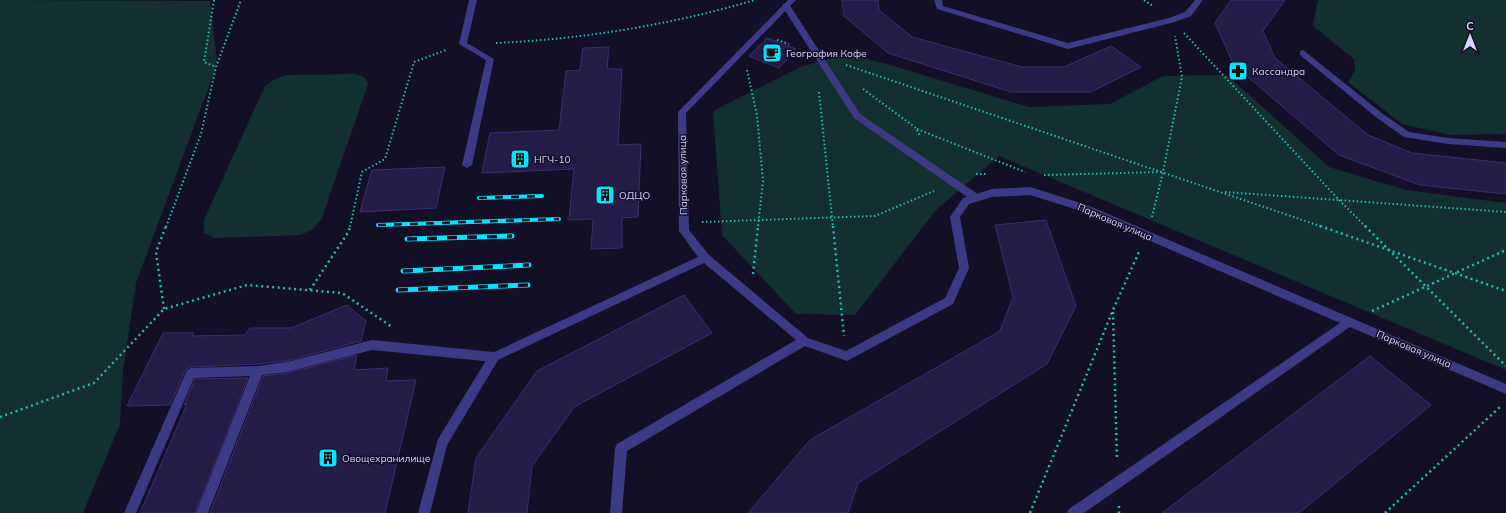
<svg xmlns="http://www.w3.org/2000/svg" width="1506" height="513" viewBox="0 0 1506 513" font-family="Mulish,sans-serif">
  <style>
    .green { fill: #12302f }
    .building { fill: #241b47; stroke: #3b2d73 }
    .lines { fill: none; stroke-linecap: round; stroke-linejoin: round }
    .path-far1 { stroke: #2fb8b0; stroke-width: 2; stroke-dasharray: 1.5 2.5; stroke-linecap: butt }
    .path { stroke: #2fb8b0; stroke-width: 2.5; stroke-dasharray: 2 3.5; stroke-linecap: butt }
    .lane { fill: #3d3a85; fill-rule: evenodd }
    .street { fill: #3d3a85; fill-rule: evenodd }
    .rail-far1-casing { stroke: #00e5ff; stroke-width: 4 }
    .rail-casing { stroke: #00e5ff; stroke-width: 5 }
    .rail-far1 { stroke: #130f26; stroke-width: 2.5; stroke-dasharray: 8; stroke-linecap: butt }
    .rail { stroke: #130f26; stroke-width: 3.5; stroke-dasharray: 10; stroke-linecap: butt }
    .labels { text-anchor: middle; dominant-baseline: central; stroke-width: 3; stroke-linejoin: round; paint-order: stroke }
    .poi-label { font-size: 10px; fill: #d9d4ff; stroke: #130f26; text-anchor: start }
    .street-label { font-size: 10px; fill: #d9d4ff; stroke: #130f26 }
  </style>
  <rect width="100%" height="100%" fill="#130f26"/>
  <g class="green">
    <path d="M0,0L210,1L217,62L216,67L136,283L123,371L120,424L83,513H0Z"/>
    <path d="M1318,0H1506V134L1450,135L1402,124L1348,82L1355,71L1354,59L1313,26Z"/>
    <path d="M846,54L887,64L1029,107L1110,104L1163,76L1227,75L1329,167L1406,190L1506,203V370L999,156L936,210L855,315L796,314L722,235L713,111L801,67Z"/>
    <path d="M356,74L366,78L368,84L322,218L313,229L301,235L215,238L204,233V220L265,86L273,80L286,75Z"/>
  </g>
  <g class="building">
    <path d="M842,0H878L879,10L912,37L1022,67H1064L1111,46L1141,67L1091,92H1011L888,53L844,16Z"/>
    <path d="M1231,0H1285L1263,31L1275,58L1368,135L1412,153L1506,163V194L1420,185L1339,155L1234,65L1215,23Z"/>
    <path d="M767,38L796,49L779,68L749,56Z"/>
    <path d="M609,47L607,69H622L618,145L641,144L638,217L622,218V248L591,249L593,219L569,220L574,169L482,173L490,133L559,130L566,71L580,70L583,48Z"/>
    <path d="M445,167L436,208L360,212L372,170Z"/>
    <path d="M1046,220L1076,306L1047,364L858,483L848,513H748L810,440L1000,331L1013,297L995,225Z"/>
    <path d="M684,295L712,333L574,407L532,466L527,513H468L476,458L537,371Z"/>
    <path d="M347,305L366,321L361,341L287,361L258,364L190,367L186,369L170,405L127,406L163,333H194L192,336L245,335L250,328H291Z"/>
    <path d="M357,355L354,370L388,368L386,381L416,380L385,513H210L263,376L287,373Z"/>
    <path d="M1370,356L1431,405L1299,513H1162Z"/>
    <path d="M248,378L195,513H140L187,404L184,405L195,379Z"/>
  </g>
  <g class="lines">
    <g class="path-far1">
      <path d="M214,0L204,62L216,67"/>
      <path d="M1144,0L1153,6"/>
      <path d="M1184,33L1340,201L1366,227"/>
      <path d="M777,40L789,44"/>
      <path d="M496,43C584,39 670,25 755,0"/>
      <path d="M846,65L1323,227"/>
      <path d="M747,70L757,115L763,181L758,227"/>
      <path d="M863,89L916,128L920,136"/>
      <path d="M819,92L833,227"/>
      <path d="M917,129L1025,172"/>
      <path d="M976,174H987"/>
      <path d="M1044,175L1161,172"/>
      <path d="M1225,192L1506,212"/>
      <path d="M1152,217L1163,172L1182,77L1175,36"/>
      <path d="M702,222L875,216L934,191"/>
      <path d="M166,227L201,134L216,67L241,0"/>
      <path d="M350,227L362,172L385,159L414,62L446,50"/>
    </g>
    <g class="path">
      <path d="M833,226L844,336"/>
      <path d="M1320,226L1506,291"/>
      <path d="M1365,226L1506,366"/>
      <path d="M753,274L758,226"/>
      <path d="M310,290L349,231L350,226"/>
      <path d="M164,309L156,252L166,226"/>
      <path d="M1372,311L1506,250"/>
      <path d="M1113,312L1117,459"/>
      <path d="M0,417L94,383L164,309L247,285L342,293L392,327"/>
      <path d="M1119,506V513"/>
      <path d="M1030,513L1113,310L1139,252"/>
      <path d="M1385,513L1500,407"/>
    </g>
    <g class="lane">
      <path d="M469,0H477L467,43L494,59L472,165L467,168L462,165L486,60L459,44Z"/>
      <path d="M934,0H942L943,6L1068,43L1169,18L1185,12L1195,0H1203L1191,16L1175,22L1068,49L937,9Z"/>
      <path d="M783,4H789L860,114L979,195L981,198L979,201H973L854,118L782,6Z"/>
      <path d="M1303,50L1383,114L1409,132L1448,138L1506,142V148L1448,144L1404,137L1377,118L1300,55V51Z"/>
      <path d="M372,340L494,352L498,354L499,357L498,360L494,362L372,350L287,372L262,375L208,513H196L250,376L194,378L136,513H124L187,370L191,368L258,366L287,362Z"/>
    </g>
    <path class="street" d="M788,0H796L686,113L689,230L709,255L808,338L846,351L945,298L959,268L950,217L963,198L992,189L1030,187L1087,205L1506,384V394L1350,327L1084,513H1067L1069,509L1340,323L1081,211L1030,195L992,197L969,204L960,217L969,268L953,304L847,361L805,346L627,451L622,513H610L615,448L617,444L796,340L704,263L498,360L447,445L430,513H418L438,439L490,354L698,257L679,231L678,112Z"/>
    <g class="rail-far1-casing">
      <g id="rail-far1">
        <path d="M479,198L542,196"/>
        <path d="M378,225L559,219"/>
      </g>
    </g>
    <g class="rail-casing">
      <g id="rail">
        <path d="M407,239L512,236"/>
        <path d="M403,271L529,265"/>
        <path d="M398,290L528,285"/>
      </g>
    </g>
    <use href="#rail-far1" class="rail-far1"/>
    <use href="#rail" class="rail"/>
  </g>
  <defs>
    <g id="cafe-square" transform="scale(1)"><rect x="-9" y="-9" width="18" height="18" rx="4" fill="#00e5ff" stroke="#130f26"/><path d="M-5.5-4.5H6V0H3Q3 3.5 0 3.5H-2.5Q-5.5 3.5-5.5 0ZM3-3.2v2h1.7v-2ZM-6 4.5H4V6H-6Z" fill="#111"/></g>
    <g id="pharmacy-square" transform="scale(1)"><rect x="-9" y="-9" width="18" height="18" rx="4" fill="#00e5ff" stroke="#130f26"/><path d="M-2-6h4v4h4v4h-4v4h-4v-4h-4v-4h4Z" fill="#111"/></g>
    <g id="building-square" transform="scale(1)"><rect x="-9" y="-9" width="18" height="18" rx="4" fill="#00e5ff" stroke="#130f26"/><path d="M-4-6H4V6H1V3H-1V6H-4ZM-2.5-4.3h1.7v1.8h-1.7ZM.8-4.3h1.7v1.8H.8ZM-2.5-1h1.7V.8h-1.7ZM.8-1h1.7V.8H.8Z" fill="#111"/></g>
  </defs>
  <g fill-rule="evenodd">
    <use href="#cafe-square" x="772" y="53"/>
    <use href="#pharmacy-square" x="1238" y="71"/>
    <use href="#building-square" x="520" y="159"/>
    <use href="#building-square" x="605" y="195"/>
    <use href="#building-square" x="328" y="458"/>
  </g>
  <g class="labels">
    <g class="poi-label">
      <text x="786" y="53">География Кофе</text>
      <text x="1252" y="71">Кассандра</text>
      <text x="534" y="159">НГЧ-10</text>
      <text x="619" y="195">ОДЦО</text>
      <text x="342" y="458">Овощехранилище</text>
    </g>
    <g class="street-label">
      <text transform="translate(683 175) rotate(-91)">Парковая улица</text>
      <text transform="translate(1115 222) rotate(23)">Парковая улица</text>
      <text transform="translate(1414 349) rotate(23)">Парковая улица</text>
    </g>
  </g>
  <g transform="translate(1470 36)" stroke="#130f26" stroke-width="3" paint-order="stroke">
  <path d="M0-3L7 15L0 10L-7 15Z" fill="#d9d4ff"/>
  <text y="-6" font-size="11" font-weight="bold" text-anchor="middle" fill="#d9d4ff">С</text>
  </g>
</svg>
